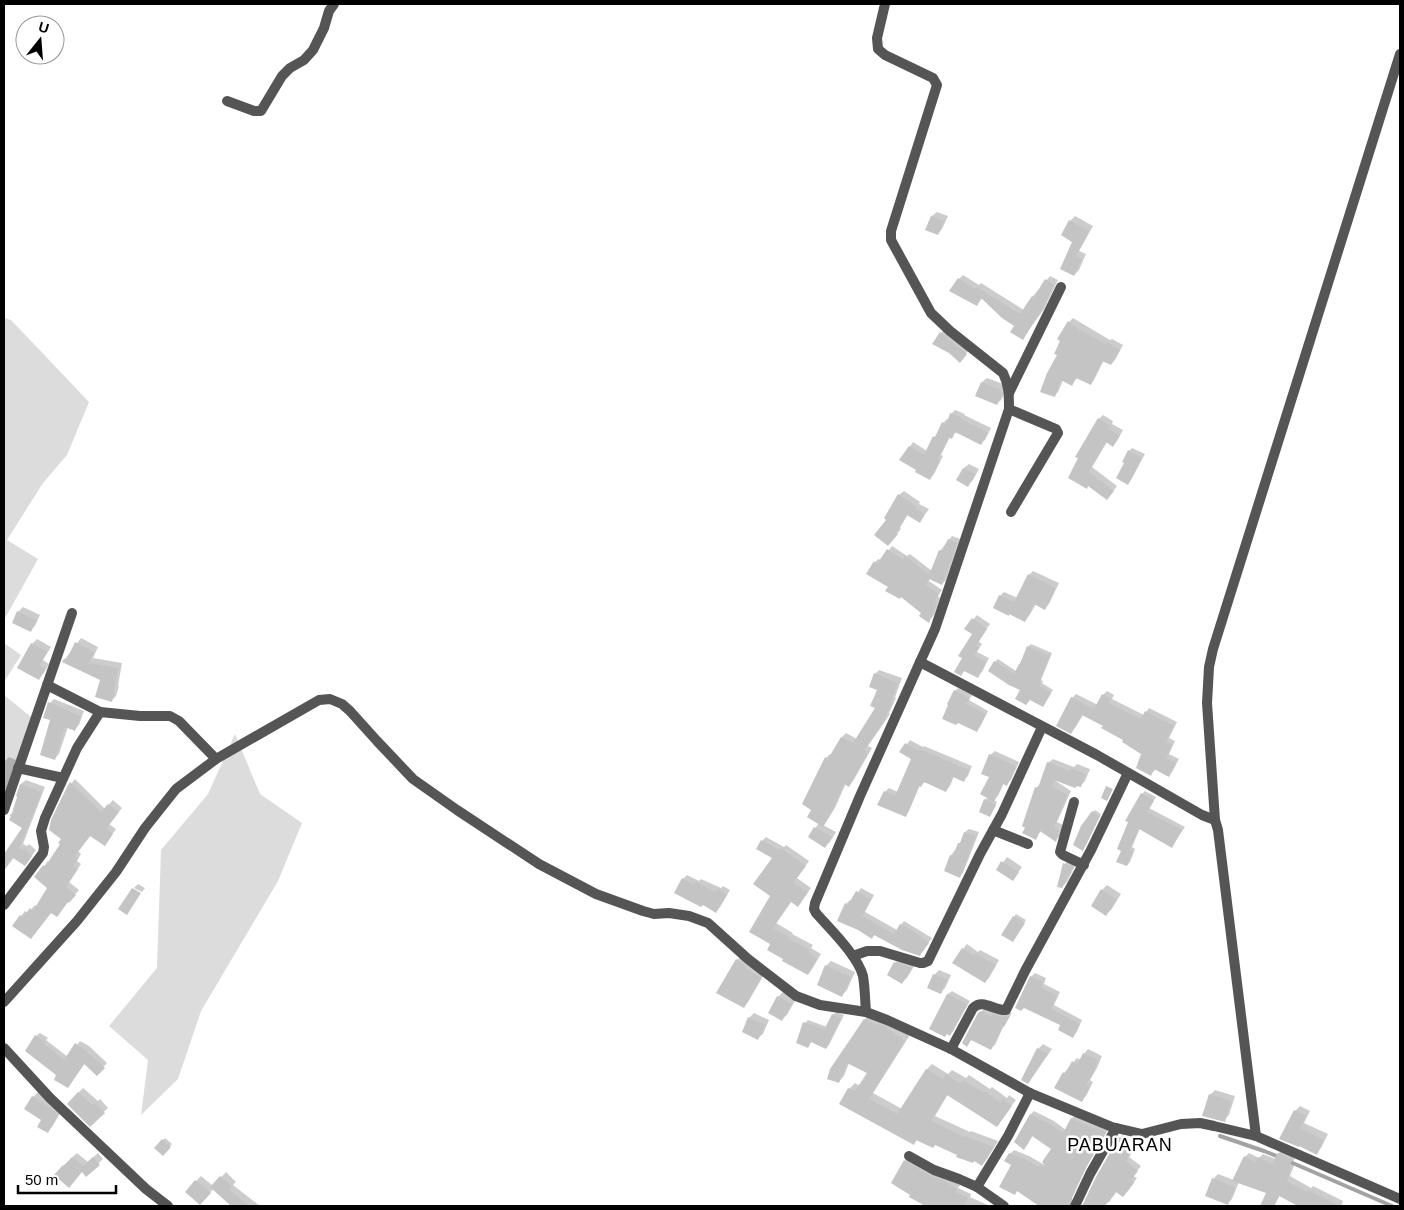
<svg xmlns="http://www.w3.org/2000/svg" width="1404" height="1210" viewBox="0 0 1404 1210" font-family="Helvetica,sans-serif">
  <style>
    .green { fill: #dcdcdc }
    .shadow { fill: #0003 }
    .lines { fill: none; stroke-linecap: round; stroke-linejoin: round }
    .stream { stroke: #a3a3a3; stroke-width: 4 }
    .building { fill: #c4c4c4 }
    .minor { stroke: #555; stroke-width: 10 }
    .labels { text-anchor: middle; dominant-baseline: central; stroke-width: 5; stroke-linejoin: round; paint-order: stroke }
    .quarter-label { font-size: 18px; letter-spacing: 1px; fill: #000; stroke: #fff }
  </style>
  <rect width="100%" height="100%" fill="#fff"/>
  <g class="green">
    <path d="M4,318L11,320L89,402L67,455L43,483L7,540L38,559L4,620Z"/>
    <path d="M4,643L21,655L4,682Z"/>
    <path d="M4,695L36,721L4,793Z"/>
    <path d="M235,734L260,794L302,823L278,881L201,1011L178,1079L141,1115L148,1060L109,1026L157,968L161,850L208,794Z"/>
  </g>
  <g class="shadow">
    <path d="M937,212L948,216L942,229L938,234L927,229L932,216Z"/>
    <path d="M1075,216L1093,226L1079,251L1086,254L1079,270L1074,275V241L1070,221Z"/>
    <path d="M963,275L979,285L981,283L1024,310L1033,296L1050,276L1058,280L1044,309L1023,338L1016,325L983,297L977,305L959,279Z"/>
    <path d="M1073,318L1110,340L1112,339L1123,345L1115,360L1111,364L1104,360L1094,380L1090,384L1077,378L1072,384L1063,380L1058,392L1054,396L1059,354L1069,322Z"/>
    <path d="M944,329L970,349L963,357L949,352L934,344Z"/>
    <path d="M987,378L1006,385V388L1002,399L997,404L982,382Z"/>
    <path d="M955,410L965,414L964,415L991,428L985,440L981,443L957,431L952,437H950L941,455L943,456L934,474L930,478L901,460L913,442L927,451L943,423L947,419L949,420L951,414Z"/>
    <path d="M1103,415L1113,421L1112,424L1123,430L1117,441L1113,445L1107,442L1092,467L1117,486L1111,494L1070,478L1099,419Z"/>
    <path d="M1132,448L1145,454L1131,480L1128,484L1126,463L1129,451Z"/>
    <path d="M969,464L979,469L973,480L968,485L964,468Z"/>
    <path d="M904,491L920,502L919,504L929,509L920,521L908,514L900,528L901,529L892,540L888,519L899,495Z"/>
    <path d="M952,536L960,539L946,580L942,584L930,578L929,581L942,590L938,596L940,598L934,615L929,621L923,613L889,587L875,562L878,559L881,560L892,546L907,556L910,554L932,571L940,551Z"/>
    <path d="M1033,571L1059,583L1049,604L1045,608L1036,604L1029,616L1025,620L1000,596L1004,592L1018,598L1029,575Z"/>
    <path d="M23,607L40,615L35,626L30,631L18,612Z"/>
    <path d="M977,615L990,624L978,641L982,644L977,652L989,658L982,672L978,676L965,670L961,674L963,658L974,634L966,628Z"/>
    <path d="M81,638L98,647L93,658L122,663L118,686H119L116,696L111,701L102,680L65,659Z"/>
    <path d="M37,639L51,647L43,660L49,664L44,673L39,678L19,667L32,644Z"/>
    <path d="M1031,644L1052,653L1041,680L1043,681L1042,683L1053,690L1043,706L1022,690L995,662L998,659L1016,671L1028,647Z"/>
    <path d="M879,670L902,678L895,697L896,698L889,713L890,714L868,746L872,748L853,781L849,785L846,783L835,808L823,825L836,832L830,842L825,846L809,837L819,823L813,810L826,758L830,754L831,755L842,737L846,733L857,739L877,708L878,690L875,674Z"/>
    <path d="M958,688L972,695L969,700L988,711L980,727L976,730L955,691Z"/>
    <path d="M1107,691L1114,695L1112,699L1144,715L1149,708L1177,722L1169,738L1175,741L1169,754L1179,759L1172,772L1169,775L1156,769L1151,774L1143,754L1105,725L1083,715L1075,728L1071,732L1072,698L1076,694L1098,705L1103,695Z"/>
    <path d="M54,699L84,711L79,725L75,729L68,727L59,754L55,758L50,703Z"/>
    <path d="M910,740L923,747L924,746L972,766L968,776L964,780L954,776L950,786L946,790L925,782L920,785L909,811L905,815L885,792L889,788L898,792L913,759L901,752Z"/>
    <path d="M995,751L1019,762L1011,780L1007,784L1004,783L998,796L993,800L997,802L990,816L985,800L988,797L991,777L990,755Z"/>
    <path d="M9,757L16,760L4,796V762Z"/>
    <path d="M1053,759L1074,767L1077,764L1090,769L1085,781L1080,786L1056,780V781L1071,791L1057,822L1063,825L1060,836L1056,840L1041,831L1035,838L1026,827L1036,788L1041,783L1048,763Z"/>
    <path d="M75,779L105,809L113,800L122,808L109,824L116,829L105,844L91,835L78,851L81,854L77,861L81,864L69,882L79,890L73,897L68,901L57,916L51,912L14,925L25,911L28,913L35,905L37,907L49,888L35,877L48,861L50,863L62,844L68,788Z"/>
    <path d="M26,780L45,787L23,844L27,846L29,844L36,850L29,860L14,857L4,871V856L24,827L12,817L9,816L12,813L21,784Z"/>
    <path d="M1145,791L1156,797L1149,808L1185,827L1172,846L1140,828L1132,847L1135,849L1130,862L1127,865L1122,850L1129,822L1142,794Z"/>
    <path d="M1095,810L1101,814L1085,847L1093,812Z"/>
    <path d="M969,829L979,832L963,873L959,876L945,870L951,855L963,840L965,832Z"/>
    <path d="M766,837L784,847L786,845L809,861L797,878L811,888L798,906L791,901L776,923L793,933L792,934L813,945L811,948L821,954L812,969L808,974L784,958L771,944L773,858L762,841Z"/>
    <path d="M1007,857L1022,867L1017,874L997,870Z"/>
    <path d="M1069,859L1077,862L1067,882L1062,887L1065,864Z"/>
    <path d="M687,875L699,881L701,879L721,888L723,886L730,890L720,907L715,911L683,879Z"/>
    <path d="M138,884L145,888L142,892L134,888Z"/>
    <path d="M1107,885L1121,894L1111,910L1106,914L1102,890Z"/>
    <path d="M861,888L874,895L865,912L897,930L904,921L932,938L923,950L875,934L872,937L858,929L839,920L846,904L850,900L852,901Z"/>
    <path d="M1016,914L1026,920L1014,939L1002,935Z"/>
    <path d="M967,944L978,952L980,950L999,960L989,978L985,982L963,949Z"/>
    <path d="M742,955L765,973L748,1002L744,1007L737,960Z"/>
    <path d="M900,958L916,963L907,978L902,982L895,963Z"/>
    <path d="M831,961L855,972L847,990L842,995L826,966Z"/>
    <path d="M939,970L951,975L945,988L940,993L934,975Z"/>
    <path d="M1035,973L1046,978L1044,984L1060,992L1054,1005L1082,1020L1076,1033L1072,1036L1062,1024L1025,1007L1031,977Z"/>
    <path d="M952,991L970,1001L953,1031L950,1035L931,1028L948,994Z"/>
    <path d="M783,992L796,999L787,1015L782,1019L778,997Z"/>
    <path d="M985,1008L996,1014L998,1011L1006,1013H1012L1004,1025L995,1045L991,1048L972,1039L967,1045L981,1012Z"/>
    <path d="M836,1012L844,1015L829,1045L826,1048L812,1041L808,1046L805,1023L808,1020L827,1027L833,1015Z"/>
    <path d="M754,1013L769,1020L763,1034L758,1038L749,1018Z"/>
    <path d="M870,1014L910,1035L873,1093L902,1109L927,1069L932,1064L948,1074L952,1070L966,1078L969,1075L990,1089L992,1087L1007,1098L1009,1095L1016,1100L996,1126L948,1094L935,1116L970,1132L971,1131L998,1141L987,1159L981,1165L974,1160L959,1155L936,1144L933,1147L918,1139L913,1144L841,1104L849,1089L855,1083L860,1086L868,1073L849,1063L844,1076L838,1082L865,1019Z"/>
    <path d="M40,1033L48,1038L46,1040L68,1057L80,1041L89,1046L107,1063L97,1074L85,1063L68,1087L58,1075L36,1036Z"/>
    <path d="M1043,1044L1052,1049L1032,1077L1038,1049Z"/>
    <path d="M1088,1049L1102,1056L1097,1068L1090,1080L1093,1082L1086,1096L1081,1100L1064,1073L1077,1058L1081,1060L1084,1054Z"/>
    <path d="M83,1088L98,1101L100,1099L108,1108L90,1125L78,1093Z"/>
    <path d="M1215,1090L1235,1096L1229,1115L1224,1120L1210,1095Z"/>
    <path d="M38,1092L62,1110L52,1127L47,1132L33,1097Z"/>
    <path d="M1300,1106L1310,1111L1304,1123L1328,1134L1321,1148L1316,1153L1300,1145L1295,1111Z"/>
    <path d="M1034,1111L1054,1121L1066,1130L1072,1118L1076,1115L1109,1128L1087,1166L1072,1198L1073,1206H1041L1017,1190L1010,1154L1014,1150L1029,1156L1043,1164L1052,1148L1033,1135L1028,1144L1024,1148L1031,1114Z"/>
    <path d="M1123,1135L1128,1138L1124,1144L1134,1149L1129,1157L1141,1166L1133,1176L1137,1178L1127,1192L1117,1191L1105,1206H1084L1097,1178L1120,1138Z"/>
    <path d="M165,1138L172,1144L163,1154L156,1148Z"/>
    <path d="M1282,1150L1296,1155L1293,1162L1295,1163L1290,1176L1311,1188L1313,1186L1343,1201L1341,1206H1302L1280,1195L1274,1206H1261L1268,1193L1239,1182L1232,1199L1227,1204L1213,1179L1218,1174L1234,1180L1245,1157L1249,1153L1259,1158L1263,1154L1276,1159L1278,1154Z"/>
    <path d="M77,1153L88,1162L98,1153L103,1159L86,1175L82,1171L56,1175L64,1165Z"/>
    <path d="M909,1157L960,1185L958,1188L971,1194L970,1197L990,1206H927L905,1161Z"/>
    <path d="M226,1172L236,1182L233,1185L260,1206H233L214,1188L205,1199L186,1192L201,1176L213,1186Z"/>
  </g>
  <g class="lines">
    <g class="stream">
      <path d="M1220,1136L1264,1151L1279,1157"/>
      <path d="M1288,1161L1392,1206"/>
    </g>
  </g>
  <g class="building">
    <path d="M931,216L944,221L938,235L925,230Z"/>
    <path d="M1069,220L1089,231L1076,256L1082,259L1074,276L1060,269L1072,242L1061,235Z"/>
    <path d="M958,278L975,289L976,287L1020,314L1032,296L1034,297L1045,279L1054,285L1040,314H1039L1023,340L1010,332L1014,326L1002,318L981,298L977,306L949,291Z"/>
    <path d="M1068,321L1080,330L1106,344L1107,342L1120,350L1111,365L1102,361L1091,385L1076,378L1072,386L1061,380L1055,397L1040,392L1047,373L1057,355L1054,354L1060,341L1057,339Z"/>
    <path d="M940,332L967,354L960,363L949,353L932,344Z"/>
    <path d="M981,382L1001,390L1002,394L997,405L975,396Z"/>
    <path d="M950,413L962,418L961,419L988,433L981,445L955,432L952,439L949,437L938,459L940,461L930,480L915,472L916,470L899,460L909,446L924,455L933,436L935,437L942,422L946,425Z"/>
    <path d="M1098,418L1110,426L1108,429L1120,435L1113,447L1106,442L1089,472L1114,491L1107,500L1088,486L1087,489L1068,478L1078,458L1075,457Z"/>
    <path d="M1128,450L1142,458L1128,485L1116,478L1124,463L1122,462Z"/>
    <path d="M963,468L975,474L968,487L956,480Z"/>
    <path d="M898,494L917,507L915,508L925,514L920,523L907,515L896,533L898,534L888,546L874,535L886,520L884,518Z"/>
    <path d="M948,539L957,543L942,585L929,579L926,585L939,594L935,600L937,602L929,623L919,616L921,613L901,597L900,599L885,591L888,587L866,574L874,561L877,564L887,549L903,560L905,556L929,575L939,550L942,551Z"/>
    <path d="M1028,574L1056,588L1045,610L1034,604L1025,622L1009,614V616L993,608L999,595L1014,602Z"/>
    <path d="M17,611L36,620L31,632L12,623Z"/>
    <path d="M972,618L987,629L976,646L979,648L974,656L986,662L978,678L964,671L961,676L954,672L962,658L958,656L972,634L964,629Z"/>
    <path d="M75,642L94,652L89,663L118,668L114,690L115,691L112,702L95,697L100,680L62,662L64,659H67Z"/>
    <path d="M31,643L47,652L39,665L45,669L39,680L17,668Z"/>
    <path d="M1027,646L1050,656L1039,683L1041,684L1040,686L1051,693L1043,707L1030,700L1026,705L1015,699L1020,690L1009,685L988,671L994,661L1014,674L1019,664H1020Z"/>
    <path d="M874,673L898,683L891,701L892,702L885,718L886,719L864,750L868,753L849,787L844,784L831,814L823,827L807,817L811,810L802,804L825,757L828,759L841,737L853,743L875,708L870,706L877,690L869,687Z"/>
    <path d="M954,690L969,698L967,704L986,714L977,732L958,723L956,725L942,719L948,705L947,704Z"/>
    <path d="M1102,694L1111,699L1109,703L1141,719L1145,711L1174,726L1166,742L1172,745L1166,758L1176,763L1169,777L1154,769L1151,776L1136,768L1141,754L1122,742L1123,740L1101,728L1103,726L1082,715L1071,734L1056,726L1071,697L1094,709Z"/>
    <path d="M48,702L81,716L75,731L65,727L55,760L40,755L50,720L43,718Z"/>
    <path d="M905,743L919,751V749L969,770L964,782L953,777L946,792L924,782L921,787L919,786L906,817L877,805L884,791L895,796L911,759L899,752Z"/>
    <path d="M989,754L1016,766L1007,786L1003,784L994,802L980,794L989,777L981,774Z"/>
    <path d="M1047,762L1070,771L1071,768L1086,774L1081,787L1077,786L1075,788L1054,780L1052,786L1067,795L1054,827L1059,830L1056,842L1040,831L1036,840L1022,833L1025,828L1022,826L1035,787L1038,788Z"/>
    <path d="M70,782L101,812L108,804L119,812L106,829L113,834L105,846L90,836L75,856L78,858L73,866L78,869L66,887L76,895L69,903L68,902L57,917L51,913L31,939L12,926L20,915L23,917L30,908L33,911L47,888L34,877L43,865L45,867L60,844L58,843L61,839L49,830L51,820L67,787Z"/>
    <path d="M20,784L42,792L19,848L22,850L23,848L32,856L25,866L13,858L4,869V854L22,828L9,820L15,809H13L18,797L16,796Z"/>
    <path d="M1106,786L1113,789L1107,801L1101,798Z"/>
    <path d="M1141,793L1154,801L1147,812L1182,830L1172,848L1139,829L1130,850L1133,852L1127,866L1116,862L1121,851L1117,849L1128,822L1125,821Z"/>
    <path d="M984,799L996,805L990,817L979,812Z"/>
    <path d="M1092,811L1100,816L1083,851L1073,845L1081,826Z"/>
    <path d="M814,827L832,837L825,848L808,837Z"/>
    <path d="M964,832L976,836L960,878L944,871L950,855L953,856L958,843H960Z"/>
    <path d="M761,840L779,850L780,848L806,866L793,883L808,892L798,907L791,902L773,928L789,937V939L809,950L808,952L817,959L808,975L782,961L783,959L767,950L770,944L749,932L770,896L753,884L772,858L756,849Z"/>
    <path d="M1001,861L1019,872L1013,881L996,870Z"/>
    <path d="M1063,863L1073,867L1062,888L1057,887Z"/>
    <path d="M682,878L694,885L696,882L716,892L718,889L727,895L716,913L703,905L701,907L674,893Z"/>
    <path d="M132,888L141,893L127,915L118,909Z"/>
    <path d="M1101,889L1117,900L1106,916L1091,906Z"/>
    <path d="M856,891L871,899L862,916L894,934L900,924L910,929L929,943L921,954L920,956L902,950L874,935L872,939L858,930L837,921L845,903L848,905Z"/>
    <path d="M1013,916L1025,923L1013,942L1001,935Z"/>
    <path d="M962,948L973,955L975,953L996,965L985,983L952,963Z"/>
    <path d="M736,959L746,966L745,968L761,978L744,1008L716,993Z"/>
    <path d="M894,962L912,968L902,984L887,975Z"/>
    <path d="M825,965L851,977L842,997L817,985Z"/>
    <path d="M933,974L947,980L941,994L927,988Z"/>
    <path d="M1030,976L1043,982L1041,987L1057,996L1051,1009L1080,1024L1073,1038L1058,1030L1060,1025L1024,1008L1021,1011L1015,1008Z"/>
    <path d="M947,994L967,1004L950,1036L947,1034L945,1037L929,1029Z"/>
    <path d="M777,996L792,1004L782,1021L768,1013Z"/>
    <path d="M981,1011L992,1017L993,1014L1001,1017L1010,1016L1004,1027L1003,1026L991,1050L971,1040L967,1047L962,1043L978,1013Z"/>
    <path d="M832,1014L841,1019L826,1049L811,1042L808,1048L796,1043L803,1022L824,1030Z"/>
    <path d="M748,1017L765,1025L758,1040L742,1032Z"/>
    <path d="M864,1019L877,1025V1024L885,1026L905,1041L869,1099L897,1114L926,1069L943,1079L946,1074L960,1084L963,1080L984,1093L986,1092L1001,1103L1003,1099L1012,1106L997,1127L947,1095L931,1121L964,1137L965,1136L993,1147L982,1166L974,1161L973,1163L956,1157L957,1155L935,1145L933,1148L916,1140L914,1145L839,1104L848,1088L855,1091L867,1073L847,1063L839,1083L827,1079L830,1069Z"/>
    <path d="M35,1035L45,1042L44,1044L64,1060L75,1043L85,1050L105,1068L97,1076L84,1064L68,1088L54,1080L56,1075L25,1051Z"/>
    <path d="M1037,1048L1048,1054L1028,1084L1021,1080Z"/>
    <path d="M1083,1053L1098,1060L1093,1073L1086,1085L1090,1087L1082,1102L1054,1088L1063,1072L1065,1074L1072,1061L1077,1065Z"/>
    <path d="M78,1092L92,1105L95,1103L105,1113L90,1127L67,1104Z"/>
    <path d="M1209,1094L1231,1101L1225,1122L1202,1116Z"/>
    <path d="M32,1096L48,1106L58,1115L48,1133L37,1127L41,1120L24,1109Z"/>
    <path d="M1294,1110L1306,1116L1300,1128L1324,1140L1317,1155L1299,1146V1147L1279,1139Z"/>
    <path d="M1030,1114L1050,1124L1063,1133L1071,1118L1095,1129L1096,1128L1106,1132L1084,1171L1068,1206H1039L1017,1191L1015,1195L999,1187L1011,1165L1004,1161L1009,1153L1025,1159L1039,1167L1040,1165L1045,1167L1046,1165L1042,1162L1051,1149L1032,1136L1024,1150L1014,1142Z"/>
    <path d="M1119,1137L1125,1142L1121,1148L1131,1153L1126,1161L1138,1171L1131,1180L1134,1183L1123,1197L1116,1192L1109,1202L1107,1201L1104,1206H1082L1096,1177Z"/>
    <path d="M162,1139L171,1147L163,1156L154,1148Z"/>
    <path d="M1277,1153L1293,1160L1289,1166L1291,1167L1287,1181L1307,1192L1308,1190L1339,1206H1298L1279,1196L1274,1206H1260L1266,1193L1232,1181L1244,1156L1256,1162L1258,1157L1273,1164Z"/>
    <path d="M72,1157L83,1166L93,1157L100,1165L86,1177L82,1172L69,1188L54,1175L63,1165L64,1166Z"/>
    <path d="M904,1160L931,1176L944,1181L957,1189L956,1192L968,1198L964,1206H925L909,1197L910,1195L891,1183Z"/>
    <path d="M220,1176L232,1187L229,1190L250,1206H231L210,1187Z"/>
    <path d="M1212,1178L1235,1187L1228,1205L1205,1196Z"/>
    <path d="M195,1180L211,1193L200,1205L185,1192Z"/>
  </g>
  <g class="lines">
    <g class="minor">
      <path d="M885,4L877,38L878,49L885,55L933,78L937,85L891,231V240L931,313L950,331L1003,373C1009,385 1009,395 1009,409L935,629L920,662L1097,755L1202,815L1215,820"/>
      <path d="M227,101L254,111H261L282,76L290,68L304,60L313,50L324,28L329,11L334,4"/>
      <path d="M1009,393L1061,287"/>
      <path d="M1009,409L1056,429L1058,433L1011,512"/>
      <path d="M47,685L100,712"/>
      <path d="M18,768L63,778"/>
      <path d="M1074,802L1060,852L1063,855L1084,865"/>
      <path d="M4,810L72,613"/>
      <path d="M993,830L1028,844"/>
      <path d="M4,905L43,853L44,847L41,831L45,818L77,748L100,712L140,716H170L179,721L216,759"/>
      <path d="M853,956L867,951H880L920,963H923L928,961L980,854L1002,814L1042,727"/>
      <path d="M4,1002L77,921L116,872L145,828L176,789L216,759L319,700L330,699L342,704L350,711L377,741L413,779L457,810L539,864L596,894L643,911L654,914L669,913L689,916L708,923L748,959L796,996L820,1005L866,1012L887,1020L951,1049L1030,1093L1112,1127L1142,1134L1181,1124L1200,1123L1214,1126L1256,1136L1400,1199"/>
      <path d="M866,1012C865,1000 865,988 863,976C858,956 830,929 816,913L814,909L815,903L860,796L920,662"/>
      <path d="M4,1048L50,1098L146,1189L168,1206"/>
      <path d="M951,1049L973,1008C983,998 994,1011 1006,1010L1025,971L1091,850L1128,773"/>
      <path d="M1256,1136L1218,830L1215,820L1207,703L1209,667L1213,649L1400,54"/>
      <path d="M909,1156L934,1170L959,1179L977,1187"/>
      <path d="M1004,1206L977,1187L1008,1136L1030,1093"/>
      <path d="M1075,1206L1090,1174L1116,1128"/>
    </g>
  </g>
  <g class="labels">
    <g class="quarter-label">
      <text x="1120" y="1145">PABUARAN</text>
    </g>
  </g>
  <rect width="1404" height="1210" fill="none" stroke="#000000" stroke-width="10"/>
  <g transform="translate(40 40) rotate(17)"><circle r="24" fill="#ffffff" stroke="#999999"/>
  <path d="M0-4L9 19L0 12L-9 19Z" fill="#000000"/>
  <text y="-8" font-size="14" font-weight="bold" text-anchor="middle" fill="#000000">U</text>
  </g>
  <path d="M18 1185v8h98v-8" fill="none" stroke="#000000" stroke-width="2.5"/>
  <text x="25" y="1185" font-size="15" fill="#000000" stroke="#ffffff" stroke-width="4" paint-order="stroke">50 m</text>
</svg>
